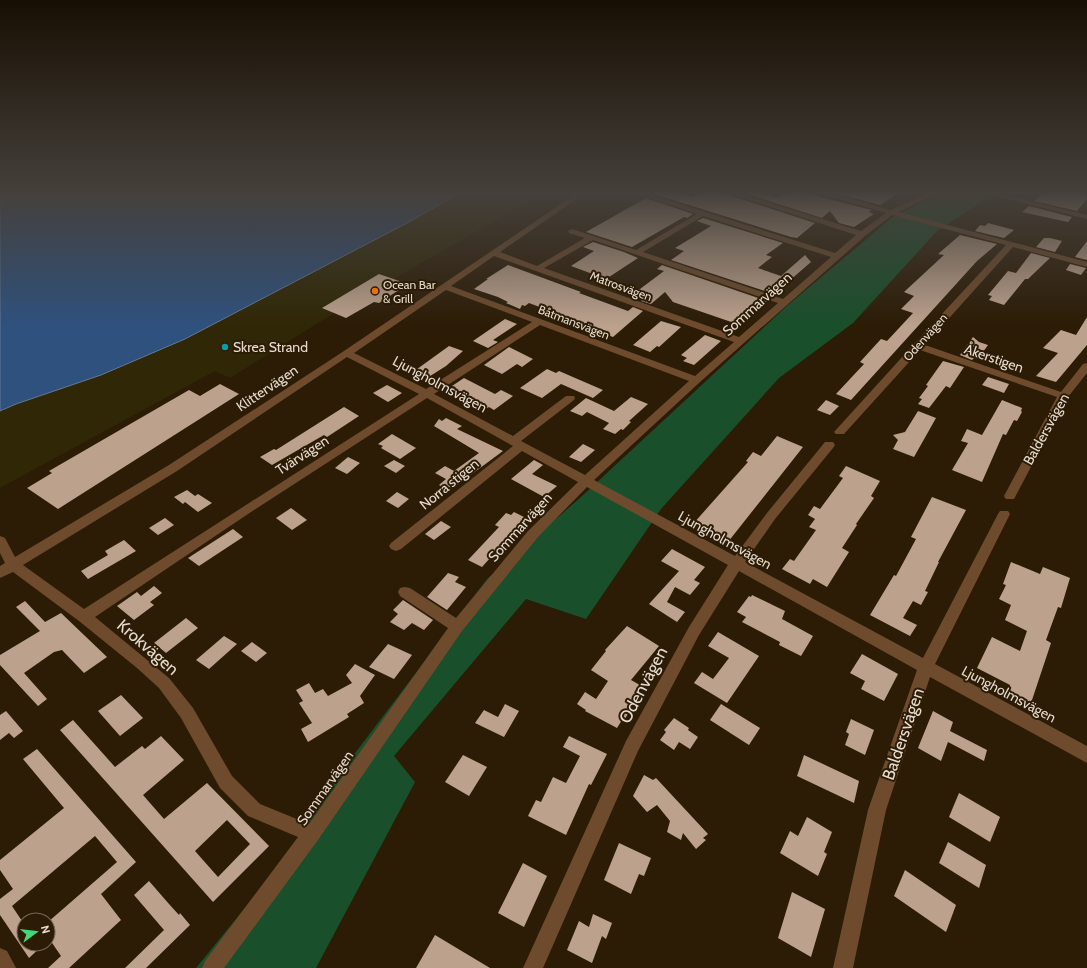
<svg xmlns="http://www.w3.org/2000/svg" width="1087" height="968" viewBox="0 0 1087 968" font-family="Cabin,sans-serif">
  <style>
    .green { fill: #194f2b }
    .sand { fill: #2f2705 }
    .water { fill: #2f517d; stroke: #667a95 }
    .building { fill: #bca28d; fill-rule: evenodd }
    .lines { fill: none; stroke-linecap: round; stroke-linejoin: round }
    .minor { fill: #6e4b2d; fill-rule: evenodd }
    .food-dot { fill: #e8710a; stroke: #2c1c06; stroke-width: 1.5 }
    .culture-dot { fill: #0f9aa8; stroke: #2c1c06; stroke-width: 1.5 }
    .labels { text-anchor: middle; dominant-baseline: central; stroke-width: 4; stroke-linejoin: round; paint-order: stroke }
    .far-poi-label { font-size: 12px; fill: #e6dbce; stroke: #2c1c06; text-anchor: start }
    .far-street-label { font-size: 12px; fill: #e6dbce; stroke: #2c1c06 }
    .street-label { font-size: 14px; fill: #e6dbce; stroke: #2c1c06 }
    .poi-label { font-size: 14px; fill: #e6dbce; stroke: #2c1c06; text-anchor: start }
    .near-street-label { font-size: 17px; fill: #e6dbce; stroke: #2c1c06 }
  </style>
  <rect width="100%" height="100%" fill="#2c1c06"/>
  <path class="green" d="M947,191H993L1001,193L989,197L937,231L853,323L779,378L661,509L586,619L526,599L394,756L415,782L316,968H196L300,840L312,810L487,579L581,497L788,305L894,216Z"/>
  <path class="sand" d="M463,191H542L498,219L394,279L323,308L334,313L230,378L215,371L0,488V411L16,404L101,375L185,339L409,222Z"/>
  <path class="water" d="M0,191H463L409,222L185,339L101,375L16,404L0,411Z"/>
  <g class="building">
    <path d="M660,191H674L693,197L705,191H716L815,223L797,238L791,237L654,194Z"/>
    <path d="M754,191L777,198L790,191H797L872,210L869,212L874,214L854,227L839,223L830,211L822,218L747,194Z"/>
    <path d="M827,191H902L880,205Z"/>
    <path d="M1045,191H1070L1087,195V199L1077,211L1034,201Z"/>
    <path d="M646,198L693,214L687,218L684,217L632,247L586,232Z"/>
    <path d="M1029,206L1072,217L1068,222L1022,212Z"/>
    <path d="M703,218L783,243L766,255L772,257L758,268L781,276L805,255L811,262L774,294L671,260L684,251L675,248L711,226L697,221Z"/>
    <path d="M988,223L1014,230L1004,238L975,231L980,225L985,226Z"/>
    <path d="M960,235L997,244L977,261L851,400L836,394L864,364L860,362L881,339L887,341L913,313L901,309L914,296L904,292L944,255L938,254Z"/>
    <path d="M1044,238H1050L1062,241L1055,252L1036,247Z"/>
    <path d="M1087,241V260L1075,257Z"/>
    <path d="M593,242L624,252L638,258L606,279L571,266L594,251L583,247Z"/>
    <path d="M1031,253L1050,258L1028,279H1025L1004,305L989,300L992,296L988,295L1008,271L1016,273Z"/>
    <path d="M1070,264L1086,268L1081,275L1066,270Z"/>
    <path d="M508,265L581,292L579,293L628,311L633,307L643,311L613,337L571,322L574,320L529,303L525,306L522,305L520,309L506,303L508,302L498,297L474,289L488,279H486Z"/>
    <path d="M662,265L767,301L740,325L673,302L665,292L651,304L641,301L647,296L636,292L664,271L657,269Z"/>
    <path d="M379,274L408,284L379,303L374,302L346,318L322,308Z"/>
    <path d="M1087,317V345L1056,382L1036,376L1058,353L1043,348L1061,330L1076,335Z"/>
    <path d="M505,319L517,324L493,340L498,342L488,348L473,341Z"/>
    <path d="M661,321L681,327L659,347L657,346L650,352L633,345Z"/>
    <path d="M705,335L721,341L694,365L683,361L687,358L681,355Z"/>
    <path d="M973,337L979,342L988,345L978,359L974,358L972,360L960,355Z"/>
    <path d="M449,346L463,351L446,366L427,378L413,372Z"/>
    <path d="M509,347L533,359L522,367L517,364L502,374L484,365Z"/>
    <path d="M943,361L964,367L950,388L946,386L929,408L918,404L922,399L919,398L928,386L926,385Z"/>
    <path d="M547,369L556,373L559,371L603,390L593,398L561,384L542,398L520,388Z"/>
    <path d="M988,377L1009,384L1004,393L982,385Z"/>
    <path d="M464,378L495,394L501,390L513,396L494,410L489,407L483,411L472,405L477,402L453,389L456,387L452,386Z"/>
    <path d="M220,384L239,394L58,509L27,488L52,473L49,471L189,390L200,396Z"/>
    <path d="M387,385L402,393L388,402L373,393Z"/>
    <path d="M631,397L648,404L629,421L631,422L623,430L621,429L615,434L603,429L609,423L587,412L582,416L570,411L586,398L614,411Z"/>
    <path d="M826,400L839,406L830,415L817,410Z"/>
    <path d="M1002,400L1022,408L1021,411L1022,412L1017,421L1014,420L1006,435L1003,434L982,482L952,470L968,443L961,441L967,429L982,435Z"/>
    <path d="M344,407L359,416L327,437L324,435L272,465L260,457L274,449L276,450Z"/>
    <path d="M918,411L936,418L914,457L893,449L898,440L893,435L905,432Z"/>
    <path d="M446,418L462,426L457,429L503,451L449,491L439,485L446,479L435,473L445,466L454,471L479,453L434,426L439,419L442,421Z"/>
    <path d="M392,434L416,448L400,459L381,448L383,446L378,444Z"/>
    <path d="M777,436L803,447L728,542L693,524L748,462L746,461L753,452L761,456Z"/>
    <path d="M583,444L595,450L581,462L569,457Z"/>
    <path d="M348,457L360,463L347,474L335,468Z"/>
    <path d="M394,460L405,466L396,473L384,466Z"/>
    <path d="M534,460L543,465L532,474L557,486L544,497L511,479Z"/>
    <path d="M846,466L880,481L871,496L874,498L856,524L857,525L842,548L849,552L827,587L813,579L810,584L782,569L790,559L794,561L816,530L809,527L815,519L808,515L814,506L820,509L843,478L839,476Z"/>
    <path d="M187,490L195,496L198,494L212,503L198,512L185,502L183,504L174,497Z"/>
    <path d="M397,492L409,499L398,508L386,501Z"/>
    <path d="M932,497L966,510L938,562H939L925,591L928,592L921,605L913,601L903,618L917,625L910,636L870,615L894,575L896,576L916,539L911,537Z"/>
    <path d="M291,508L307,520L292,530L276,518Z"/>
    <path d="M514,512L526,518L482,567L468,560L499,527L495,525L506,513L511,515Z"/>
    <path d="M165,518L174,525L158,535L149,528Z"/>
    <path d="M441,521L451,527L434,540L425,534Z"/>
    <path d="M233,529L243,537L199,566L188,558Z"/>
    <path d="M124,540L136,551L88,579L81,571L108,555L105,551Z"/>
    <path d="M672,549L705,567L694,580L700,583L690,595L675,587L667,602L685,612L677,622L649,604L679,571L661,561Z"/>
    <path d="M1011,562L1040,574L1043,567L1070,578L1061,608L1058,607L1046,640L1051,643L1031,703L1008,691L1010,685L977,668L992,637L1020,651L1027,631L1005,620L1011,605L999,599L1006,585L1003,584Z"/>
    <path d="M448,573L459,577L455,582L466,587L447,610L427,597Z"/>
    <path d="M154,586L162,593L150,602L154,605L134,620L117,606L137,592L141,596Z"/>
    <path d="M752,595L785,611L782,619L813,636L801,656L779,645L780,642L742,622L746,617L737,612L749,596L751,597Z"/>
    <path d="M403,600L433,620L424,630L412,623L404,630L390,622L398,614L393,610Z"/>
    <path d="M25,601L45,622L61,613L107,657L84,673L62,650L54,652L24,673L47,699L38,706L0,665V655L40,631L16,607Z"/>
    <path d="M186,618L198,628L166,653L154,643Z"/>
    <path d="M627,626L659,646L631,680L640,685L633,697L636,698L624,721L622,720L617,728L585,711L586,710L577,704L585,692L596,699L608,681L591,670L606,651L605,650Z"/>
    <path d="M718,632L759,656L727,703L694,683L702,672L713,679L729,658L708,646Z"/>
    <path d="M224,636L237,644L209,669L196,660Z"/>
    <path d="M252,642L267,653L256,662L241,651Z"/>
    <path d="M388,644L412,655L394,679L369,667Z"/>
    <path d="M862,654L898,674L884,701L861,689L865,681L850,673Z"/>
    <path d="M355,664L375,675L360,696L364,703L347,714L349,717L308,742L301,729L312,723L299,703L303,701L296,690L309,683L315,693L323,689L328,696L352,683L346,675Z"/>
    <path d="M121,695L143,718L120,736L98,711Z"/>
    <path d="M505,704L519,711L504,737L475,723L484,710L498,717Z"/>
    <path d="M721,704L760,728L749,745L710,720Z"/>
    <path d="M6,711L23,731L14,738L9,733L0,740V715Z"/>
    <path d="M933,711L953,722L950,731L987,750L984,761L948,742L941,761L918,748Z"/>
    <path d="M674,718L689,728L688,730L698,737L690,749L679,742L674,750L660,740L666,732L664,730Z"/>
    <path d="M851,719L874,730L865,755L845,745L849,734L846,732Z"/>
    <path d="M73,720L115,767L142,746L145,749L161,736L184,760L143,795L164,819L207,783L269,846L213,902L60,730ZM227,820L250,844L218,877L195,851Z"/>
    <path d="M569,736L607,754L591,785L589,784L566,835L528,816L536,800L541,802L553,777L566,783L580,756L563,747Z"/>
    <path d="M37,749L136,862L101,894L121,920L69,968H48L61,956L48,937V922L117,862L95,836L12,906L24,924V944H44L29,958L0,915V899L13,889L0,870V860L64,808L23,759Z"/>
    <path d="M463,755L487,767L469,796L445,782Z"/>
    <path d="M804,755L859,781L854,803L797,776Z"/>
    <path d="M644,775L653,780L656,778L708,834L703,838L706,840L696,849L683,833L681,840L667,832L670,821L657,805L647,812L633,796Z"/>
    <path d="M959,793L1000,817L990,842L949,817Z"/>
    <path d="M807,817L832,832L824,852L827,854L818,876L780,853L790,831L798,836Z"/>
    <path d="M948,842L986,865L979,888L939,863Z"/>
    <path d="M619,843L651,858L644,876L639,874L631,894L604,880Z"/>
    <path d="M523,863L547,876L524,927L498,913Z"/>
    <path d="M905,870L956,905L946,932L894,896Z"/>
    <path d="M149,881L169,904L179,915L180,913L190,925L146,968H125L164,930L134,895Z"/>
    <path d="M792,892L825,909L811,957L778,938Z"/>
    <path d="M593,914L612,923L606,939L602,936L592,963L567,950L579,921L589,927Z"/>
    <path d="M435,935L490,968H416Z"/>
  </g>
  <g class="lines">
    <g class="minor">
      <path d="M580,191H588L500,252L537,266L585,238L569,233L568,231L572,229L636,250L697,214L629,191H639L835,253L856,235L721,191H731L861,231L886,213L814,192L813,191H823L891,210L932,191H940L899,212L1087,262V267L1013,247L925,345L1061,392L1083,364L1087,363V373L1068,397L1014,499H1006L1004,496L1057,397L920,350L844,434H836L834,432L914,344L1006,245L892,215L865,236L700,382L594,480L735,556L767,513L825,442H833L835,445L833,448L775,519L745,562L923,658L998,514L1000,511H1008L1010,514L935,664L1087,746V763L930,677L886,810L853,968H833L868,810L917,670L739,571L699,635L638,751L543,968H523L626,741L689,627L728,565L587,487L538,537L462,631L318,840L224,968H202L205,961L298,837L248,816L220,788L181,718L159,688L137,668L79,621L13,572L0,578V566L5,563L0,553V536L5,538L15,557L169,465L344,351ZM703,216L831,257L783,299L643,252ZM593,240L778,303L739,337L544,268ZM494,256L734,342L695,376L451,286ZM446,290L532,322L426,389L354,353ZM540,325L689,381L585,475L521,441L574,400L575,398L574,396H566L513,436L434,394ZM347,357L419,394L84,609L23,565L177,471ZM427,398L513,446L391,543L389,546L391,549L396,551L401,549L522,451L578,482L528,531L456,618L410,588L405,587L400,588L398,592L400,596L448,628L309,824L260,804L232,776L193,708L169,678L95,617L248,514Z"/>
      <path d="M976,191H987L1087,215V219Z"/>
      <path d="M0,948L7,951L16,968H0Z"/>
    </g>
  </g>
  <linearGradient id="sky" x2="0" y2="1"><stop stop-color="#180f03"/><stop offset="0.59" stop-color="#45403b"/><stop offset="1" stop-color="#45403b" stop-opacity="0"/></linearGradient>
  <rect width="1087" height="326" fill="url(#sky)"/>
  <circle class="food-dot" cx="375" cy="291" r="4"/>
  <circle class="culture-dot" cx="225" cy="347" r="4"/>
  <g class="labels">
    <g class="far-poi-label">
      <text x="383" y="284">Ocean Bar<tspan x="383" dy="14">&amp; Grill</tspan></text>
    </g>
    <g class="far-street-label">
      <text transform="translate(621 286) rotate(20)">Matrosvägen</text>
      <text transform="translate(574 322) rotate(21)">Båtmansvägen</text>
      <text transform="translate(925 337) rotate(-48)">Odenvägen</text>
    </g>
    <g class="street-label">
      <text transform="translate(757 304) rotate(-42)">Sommarvägen</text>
      <text transform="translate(994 358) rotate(19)">Åkerstigen</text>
      <text transform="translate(440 384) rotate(28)">Ljungholmsvägen</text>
      <text transform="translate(267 388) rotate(-34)">Klittervägen</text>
      <text transform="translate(1046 429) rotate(-61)">Baldersvägen</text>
      <text transform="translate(302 455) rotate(-33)">Tvärvägen</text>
      <text transform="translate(449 484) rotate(-39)">Norra stigen</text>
      <text transform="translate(520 527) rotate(-48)">Sommarvägen</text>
      <text transform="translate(725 540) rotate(29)">Ljungholmsvägen</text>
      <text transform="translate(1009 694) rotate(28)">Ljungholmsvägen</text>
      <text transform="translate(325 788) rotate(-55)">Sommarvägen</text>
    </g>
    <g class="poi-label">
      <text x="233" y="347">Skrea Strand</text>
    </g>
    <g class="near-street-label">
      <text transform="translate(148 647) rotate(41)">Krokvägen</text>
      <text transform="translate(643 685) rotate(-62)">Odenvägen</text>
      <text transform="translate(903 734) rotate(-71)">Baldersvägen</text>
    </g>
  </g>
  <g transform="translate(36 932) rotate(75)"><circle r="19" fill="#2c1c06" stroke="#766856"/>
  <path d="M0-3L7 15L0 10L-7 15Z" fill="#44d77a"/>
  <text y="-6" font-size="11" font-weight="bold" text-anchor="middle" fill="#e6dbce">N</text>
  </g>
</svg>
